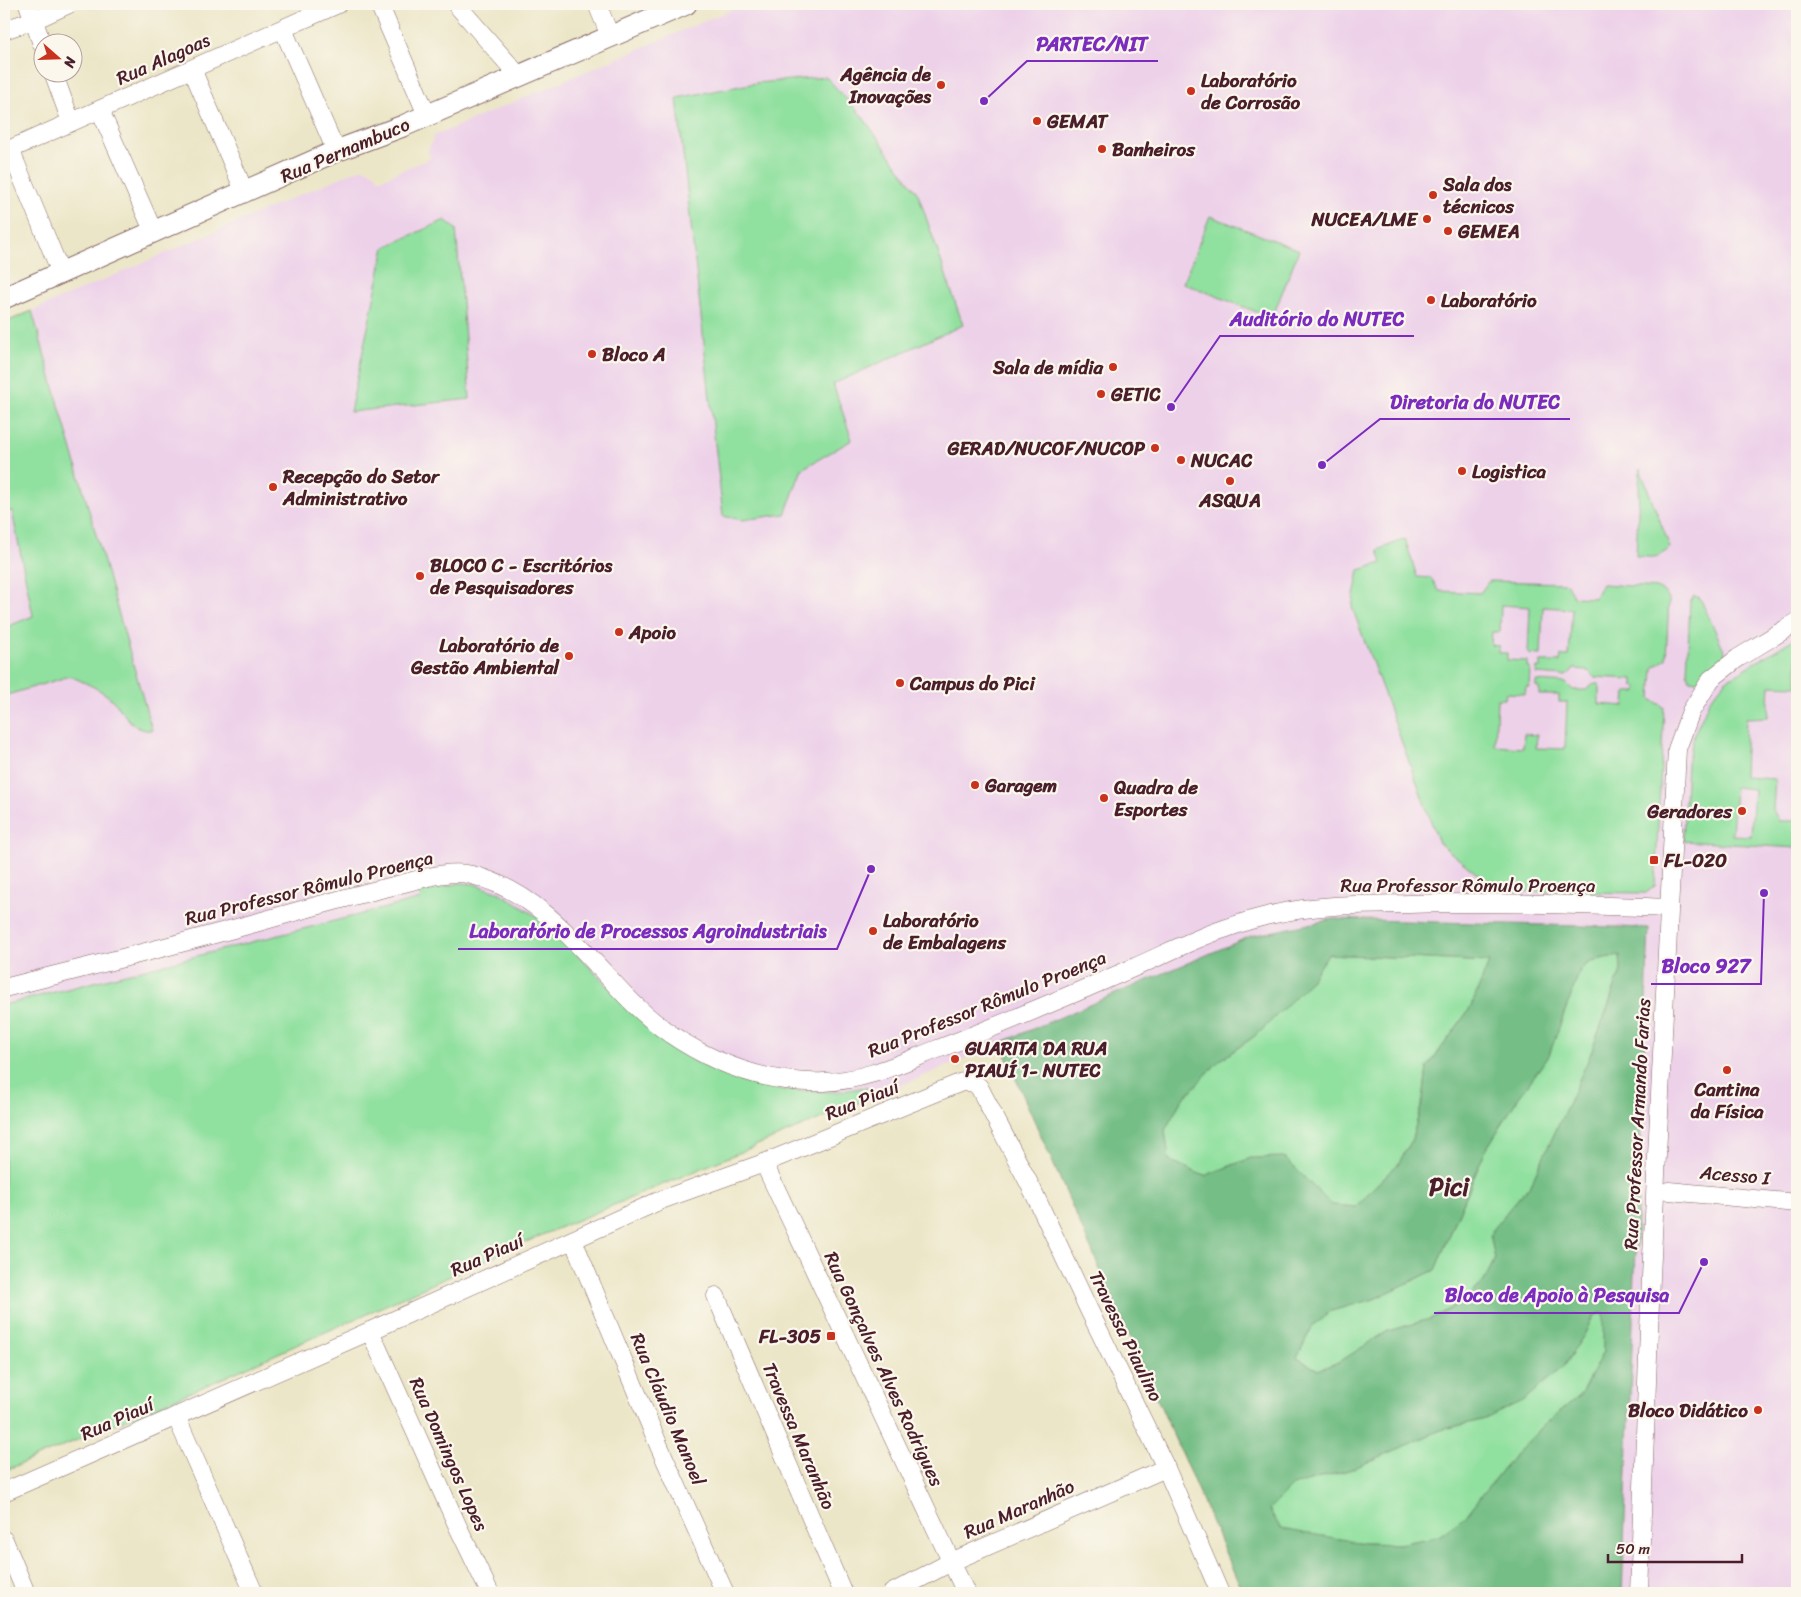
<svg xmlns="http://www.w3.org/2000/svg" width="1801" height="1597" viewBox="0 0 1801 1597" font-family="Sriracha,sans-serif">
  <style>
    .built { fill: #edd1e9 }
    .green { fill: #90e09f; stroke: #6d8065; fill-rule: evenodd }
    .forest { fill: #74be86; stroke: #5f6e58; fill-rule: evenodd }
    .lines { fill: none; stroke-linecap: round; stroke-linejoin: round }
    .minor-casing { stroke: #836562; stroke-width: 19 }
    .tertiary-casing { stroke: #836562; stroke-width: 23 }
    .minor { stroke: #fff; stroke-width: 18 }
    .tertiary { stroke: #fff; stroke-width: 21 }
    .poi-dot { fill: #c8321e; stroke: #fbf7ec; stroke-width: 2 }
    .labels { text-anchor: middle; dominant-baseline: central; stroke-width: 4.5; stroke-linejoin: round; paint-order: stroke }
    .street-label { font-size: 19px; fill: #4a1f2b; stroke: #fbf7ec }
    .poi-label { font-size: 19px; font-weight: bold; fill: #4a1f2b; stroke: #fbf7ec; text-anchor: start }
    .district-label { font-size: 24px; font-weight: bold; fill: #4a1f2b; stroke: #fbf7ec }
    .leader { fill: none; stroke: #7b2cbf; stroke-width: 2 }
    .callout-dot { fill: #7b2cbf; stroke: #fbf7ec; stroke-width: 2 }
    .callout-label { font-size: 20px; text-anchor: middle; font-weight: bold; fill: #7b2cbf; stroke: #fbf7ec; stroke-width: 4.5; stroke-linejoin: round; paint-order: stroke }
  </style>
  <rect width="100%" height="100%" fill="#fbf7ec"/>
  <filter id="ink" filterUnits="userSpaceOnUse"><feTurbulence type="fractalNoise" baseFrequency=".02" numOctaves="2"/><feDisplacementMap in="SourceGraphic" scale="10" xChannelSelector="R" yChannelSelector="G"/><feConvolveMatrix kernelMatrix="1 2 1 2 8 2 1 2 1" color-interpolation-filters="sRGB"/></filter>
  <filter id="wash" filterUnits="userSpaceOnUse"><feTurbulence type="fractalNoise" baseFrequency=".0096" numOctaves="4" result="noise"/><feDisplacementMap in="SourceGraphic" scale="20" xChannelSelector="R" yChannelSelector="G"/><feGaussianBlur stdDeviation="1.12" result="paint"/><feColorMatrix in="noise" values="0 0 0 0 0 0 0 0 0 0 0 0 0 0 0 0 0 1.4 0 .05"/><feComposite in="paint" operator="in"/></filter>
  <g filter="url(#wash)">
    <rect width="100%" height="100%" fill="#ece6c8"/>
    <path class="built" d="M745,4H1797V1593H1243L1000,1044L542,1235L205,1386L4,1471V323L362,168L375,173L379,180L431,158L428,151L434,136Z"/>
    <g class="green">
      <path d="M826,77L862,116L918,194L963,325L833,384L852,440L802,469L785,514L742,520L723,516L677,98L756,83Z"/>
      <path d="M1210,216L1299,250L1272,318L1183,283Z"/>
      <path d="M445,220L456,229L470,399L350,412L385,247Z"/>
      <path d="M32,311L152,730C131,733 122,707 108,696C96,687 83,682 70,676L4,696V628L33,616L12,511H4V323Z"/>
      <path d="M1640,469L1670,547C1659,560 1652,557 1636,556Z"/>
      <path d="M1405,539L1417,577L1431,578L1439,591L1480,593L1489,581L1566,583L1574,597L1594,598L1602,584L1656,588L1663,591L1669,599L1666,659L1653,668L1651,699L1664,707L1655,886L1646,893L1498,891L1439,843L1352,607L1359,570L1382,563L1378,550ZM1501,605L1530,607L1528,654L1541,655L1543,607L1572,609L1569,656H1561L1560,662H1541L1540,668H1537L1536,674L1566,676L1574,669L1587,670L1594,677L1633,679V685L1637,687V692H1626L1625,706L1599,704V684H1594L1586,690H1573L1566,683L1536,681V687L1539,688V695H1559V702H1567L1565,749L1536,748L1537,735L1524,734L1523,748L1495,746L1497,699H1505L1506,693L1525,694L1526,687H1529L1530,668L1527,667V661L1507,660V653H1499V646L1491,645L1492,632H1500Z"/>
      <path d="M1694,596L1700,598L1725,652V656L1697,681L1690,680L1687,674L1690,601Z"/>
      <path d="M1797,637V686L1770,685L1768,717L1746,718L1744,777L1775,779L1773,810L1779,821H1797V848L1683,841L1687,763L1694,735L1709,701L1725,681ZM1735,787L1754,789L1751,836L1732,835Z"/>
      <path d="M460,883L474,884L500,893L544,921L655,1033L695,1061L733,1078L784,1090L836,1092L866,1087L870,1098L542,1235L205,1386L4,1471V1368L9,1367L4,1346V1005L421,899L419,893Z"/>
      <path d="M1328,954L1490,962L1471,1007L1427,1068L1423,1100L1411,1142L1398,1164L1373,1188L1357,1207L1332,1205L1312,1186L1251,1158L1204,1176L1169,1160L1165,1130L1181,1101L1219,1061L1259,1033L1306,986Z"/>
      <path d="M1620,955L1621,971L1589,1058L1567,1107L1530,1185L1509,1209L1490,1234L1495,1259L1483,1283L1460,1304L1430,1319L1388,1331L1339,1362L1318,1370L1297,1358L1312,1327L1331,1311L1374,1299L1435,1270L1485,1151L1517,1100L1549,1055L1580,970L1591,961Z"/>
      <path d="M1604,1313L1603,1352L1581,1394L1543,1426L1504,1467L1465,1517L1439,1536L1400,1544L1364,1543L1281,1530L1269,1509L1292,1486L1352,1469L1441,1430L1485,1419L1562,1368L1584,1335L1594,1315Z"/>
    </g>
    <path class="forest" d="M1333,919L1649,928L1622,1593H1243L1000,1043L1251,936ZM1328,954L1489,962L1471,1007L1427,1068L1423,1100L1411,1142L1398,1164L1373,1188L1356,1207L1332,1205L1284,1157L1251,1158L1204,1176L1169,1160L1165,1130L1181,1101L1219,1061L1259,1033L1306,986ZM1620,955L1621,971L1589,1058L1567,1107L1530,1185L1509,1209L1490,1234L1495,1259L1483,1283L1460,1304L1430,1319L1388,1331L1339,1362L1318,1370L1297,1358L1312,1327L1331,1311L1374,1299L1435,1270L1485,1151L1517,1100L1549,1055L1580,970L1591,961ZM1603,1313V1352L1581,1394L1543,1426L1504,1467L1465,1517L1439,1536L1400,1544L1364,1543L1281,1529L1269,1509L1292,1486L1352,1469L1441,1430L1485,1419L1524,1400L1562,1368L1584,1335L1594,1315Z"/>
  </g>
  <g filter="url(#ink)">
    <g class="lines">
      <g class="minor-casing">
        <g id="minor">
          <path d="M28,4L42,44"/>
          <path d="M379,4L427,115"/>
          <path d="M456,4L518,75"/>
          <path d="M597,4L610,36"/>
          <path d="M283,29L336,151"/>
          <path d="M4,30L34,20L69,4"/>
          <path d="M192,69L245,193"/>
          <path d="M53,72L71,122"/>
          <path d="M100,110L154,233"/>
          <path d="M10,149L61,273"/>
          <path d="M4,152L338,4"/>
          <path d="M4,988C88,967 172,946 255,923C301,910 347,897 393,886C418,880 448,869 472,875C539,892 580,948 625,995C675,1048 750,1085 824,1082C863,1081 899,1064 935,1050C1002,1025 1068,996 1133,968C1163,955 1193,939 1224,929C1241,923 1258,917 1275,914C1319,904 1365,905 1409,904C1496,901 1582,905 1669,908"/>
          <path d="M764,1163L966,1593"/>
          <path d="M1669,1191L1797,1203"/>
          <path d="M573,1240L659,1446L725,1593"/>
          <path d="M716,1296L843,1593"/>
          <path d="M370,1331L458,1527L490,1593"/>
          <path d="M176,1416L254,1593"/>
          <path d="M4,1492L370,1331L661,1200L764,1163L962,1082H973L979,1087L1033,1191L1089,1310L1166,1468L1220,1593"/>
          <path d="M4,1540L26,1593"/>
          <path d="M892,1593L951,1562L1166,1468"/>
          <path d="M1639,1593L1651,1277L1677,749L1691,711L1711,679L1738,658L1797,622"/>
        </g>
      </g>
      <g class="tertiary-casing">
        <path id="tertiary" d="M4,298L336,151L403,126L686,4"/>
      </g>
      <use href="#minor" class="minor"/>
      <use href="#tertiary" class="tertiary"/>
    </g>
  </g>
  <g class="poi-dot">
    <circle cx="941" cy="85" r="5"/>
    <circle cx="1191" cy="91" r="5"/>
    <circle cx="1037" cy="121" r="5"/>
    <circle cx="1102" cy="149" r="5"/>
    <circle cx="1433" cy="195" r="5"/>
    <circle cx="1427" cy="219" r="5"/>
    <circle cx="1448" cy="231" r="5"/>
    <circle cx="1431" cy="300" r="5"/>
    <circle cx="592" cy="354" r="5"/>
    <circle cx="1113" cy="367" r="5"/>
    <circle cx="1101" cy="394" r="5"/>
    <circle cx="1155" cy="448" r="5"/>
    <circle cx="1181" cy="460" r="5"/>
    <circle cx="1462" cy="471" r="5"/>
    <circle cx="1230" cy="481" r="5"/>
    <circle cx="273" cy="487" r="5"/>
    <circle cx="420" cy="576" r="5"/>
    <circle cx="619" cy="632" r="5"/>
    <circle cx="569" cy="656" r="5"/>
    <circle cx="900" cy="683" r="5"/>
    <circle cx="975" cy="785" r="5"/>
    <circle cx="1104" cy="798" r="5"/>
    <circle cx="1742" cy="811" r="5"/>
    <rect x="1649" y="855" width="10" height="10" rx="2.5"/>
    <circle cx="873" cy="931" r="5"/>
    <circle cx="955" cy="1059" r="5"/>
    <circle cx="1727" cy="1070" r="5"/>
    <rect x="826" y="1331" width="10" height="10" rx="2.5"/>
    <circle cx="1758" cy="1410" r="5"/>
  </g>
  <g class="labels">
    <g class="street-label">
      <text transform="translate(163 59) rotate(-24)">Rua Alagoas</text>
      <text transform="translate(345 150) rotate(-23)">Rua Pernambuco</text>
      <text x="1468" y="885">Rua Professor Rômulo Proença</text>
      <text transform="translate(309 888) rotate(-14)">Rua Professor Rômulo Proença</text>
      <text transform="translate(987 1004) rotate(-22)">Rua Professor Rômulo Proença</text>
      <text transform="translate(862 1100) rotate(-22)">Rua Piauí</text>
      <text transform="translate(1637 1124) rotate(-87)">Rua Professor Armando Farias</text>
      <text transform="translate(1735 1175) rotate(5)">Acesso I</text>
      <text transform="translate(487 1255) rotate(-24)">Rua Piauí</text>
      <text transform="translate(1126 1336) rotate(64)">Travessa Piaulino</text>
      <text transform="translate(884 1369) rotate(65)">Rua Gonçalves Alves Rodrigues</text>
      <text transform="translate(668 1409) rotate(67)">Rua Cláudio Manoel</text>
      <text transform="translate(117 1419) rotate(-24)">Rua Piauí</text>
      <text transform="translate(799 1436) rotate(67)">Travessa Maranhão</text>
      <text transform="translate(449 1454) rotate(66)">Rua Domingos Lopes</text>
      <text transform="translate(1019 1509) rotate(-24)">Rua Maranhão</text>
    </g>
    <g class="poi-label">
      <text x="931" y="74" text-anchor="end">Agência de<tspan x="931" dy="22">Inovações</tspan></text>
      <text x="1201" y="80">Laboratório<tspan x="1201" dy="22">de Corrosão</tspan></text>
      <text x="1047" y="121">GEMAT</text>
      <text x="1112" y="149">Banheiros</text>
      <text x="1443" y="184">Sala dos<tspan x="1443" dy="22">técnicos</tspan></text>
      <text x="1417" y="219" text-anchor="end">NUCEA/LME</text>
      <text x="1458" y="231">GEMEA</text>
      <text x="1441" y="300">Laboratório</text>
      <text x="602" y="354">Bloco A</text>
      <text x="1103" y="367" text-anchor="end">Sala de mídia</text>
      <text x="1111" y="394">GETIC</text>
      <text x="1145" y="448" text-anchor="end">GERAD/NUCOF/NUCOP</text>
      <text x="1191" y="460">NUCAC</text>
      <text x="1472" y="471">Logistica</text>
      <text x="283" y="476">Recepção do Setor<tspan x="283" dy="22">Administrativo</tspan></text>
      <text x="1230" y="500" text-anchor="middle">ASQUA</text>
      <text x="430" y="565">BLOCO C - Escritórios<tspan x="430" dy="22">de Pesquisadores</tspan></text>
      <text x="629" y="632">Apoio</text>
      <text x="559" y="645" text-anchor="end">Laboratório de<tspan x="559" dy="22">Gestão Ambiental</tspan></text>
      <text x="910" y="683">Campus do Pici</text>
      <text x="985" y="785">Garagem</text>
      <text x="1114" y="787">Quadra de<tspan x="1114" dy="22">Esportes</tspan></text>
      <text x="1732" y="811" text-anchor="end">Geradores</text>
      <text x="1664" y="860">FL-020</text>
      <text x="883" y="920">Laboratório<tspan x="883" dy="22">de Embalagens</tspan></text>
      <text x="965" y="1048">GUARITA DA RUA<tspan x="965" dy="22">PIAUÍ 1- NUTEC</tspan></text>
      <text x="1727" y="1089" text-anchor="middle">Cantina<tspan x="1727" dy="22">da Física</tspan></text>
      <text x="821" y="1336" text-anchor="end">FL-305</text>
      <text x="1748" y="1410" text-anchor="end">Bloco Didático</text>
    </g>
    <g class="district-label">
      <text x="1449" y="1187">Pici</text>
    </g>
  </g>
  <path class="leader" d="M984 101L1027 61H1158M1171 407L1220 336H1414M1322 465L1380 419H1570M871 869L837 949H458M1764 893L1761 984H1651M1704 1262L1679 1313H1434"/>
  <g class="callout-dot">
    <circle cx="984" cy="101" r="5"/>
    <circle cx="1171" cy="407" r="5"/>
    <circle cx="1322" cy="465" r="5"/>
    <circle cx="871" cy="869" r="5"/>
    <circle cx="1764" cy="893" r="5"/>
    <circle cx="1704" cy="1262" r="5"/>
  </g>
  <g class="callout-label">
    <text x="1092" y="51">PARTEC/NIT</text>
    <text x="1317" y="326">Auditório do NUTEC</text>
    <text x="1475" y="409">Diretoria do NUTEC</text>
    <text x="648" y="938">Laboratório de Processos Agroindustriais</text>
    <text x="1706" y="973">Bloco 927</text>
    <text x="1557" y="1302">Bloco de Apoio à Pesquisa</text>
  </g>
  <rect width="1801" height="1597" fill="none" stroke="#fbf7ec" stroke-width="20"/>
  <g transform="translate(58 58) rotate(110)"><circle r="24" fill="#fbf7ec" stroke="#b4a19f"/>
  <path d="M0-4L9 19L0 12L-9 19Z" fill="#c8321e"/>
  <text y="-8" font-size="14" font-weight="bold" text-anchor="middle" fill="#4a1f2b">N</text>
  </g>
  <path d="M1608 1554v8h134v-8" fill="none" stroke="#4a1f2b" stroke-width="2.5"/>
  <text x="1616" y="1554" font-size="15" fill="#4a1f2b" stroke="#fbf7ec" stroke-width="4" paint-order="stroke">50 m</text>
</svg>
